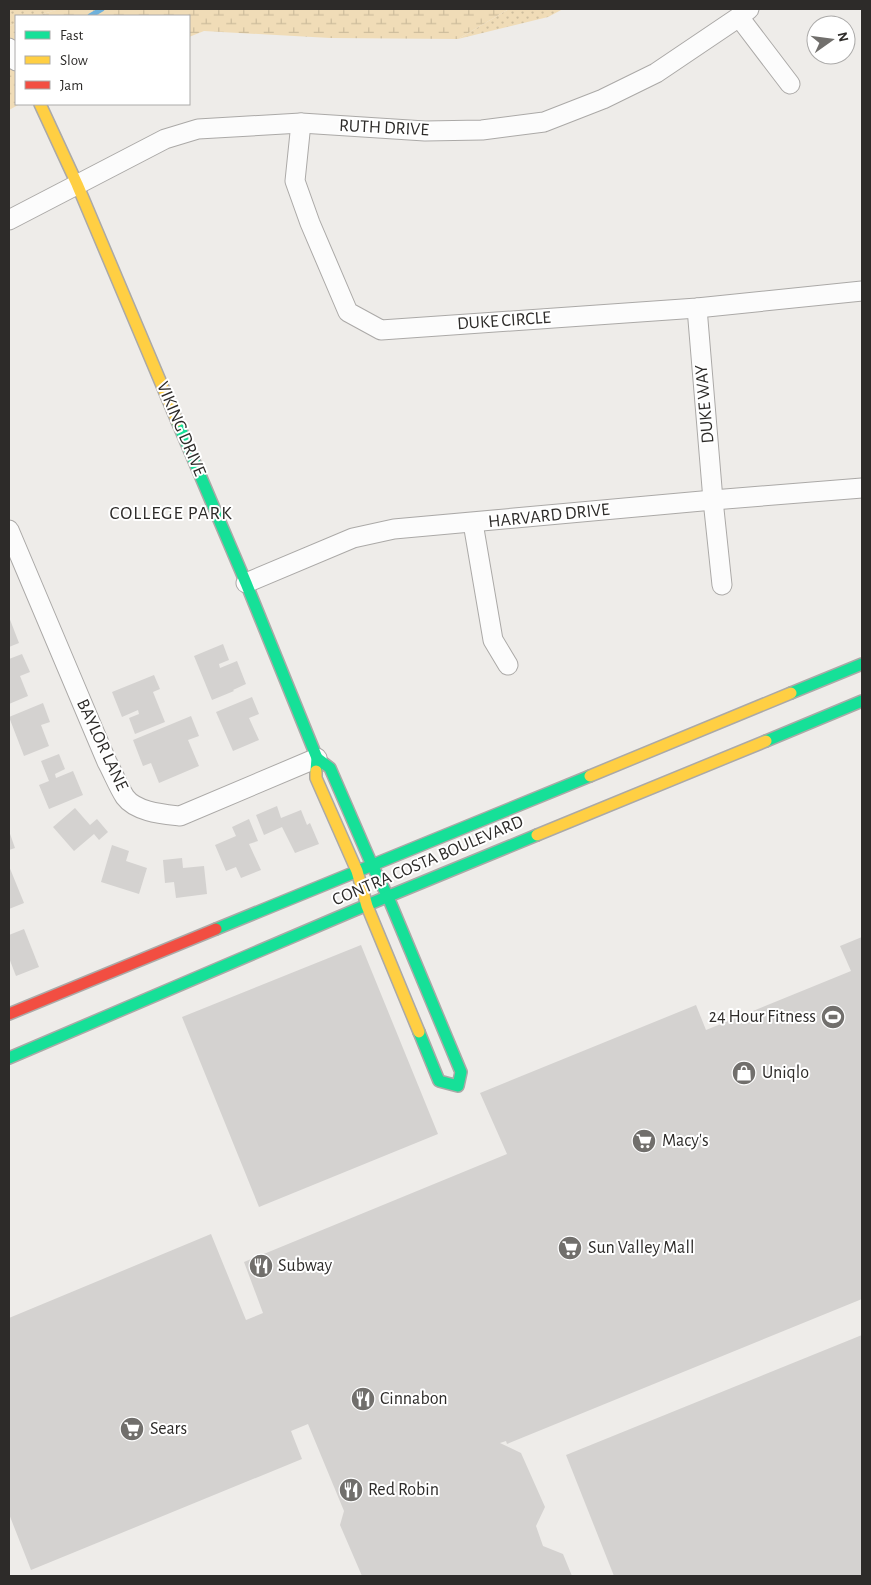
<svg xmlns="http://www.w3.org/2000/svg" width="871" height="1585" viewBox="0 0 871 1585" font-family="'Alegreya Sans',sans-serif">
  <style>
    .grass { fill: url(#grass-dots) }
    .wetland { fill: url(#wetland-marsh) }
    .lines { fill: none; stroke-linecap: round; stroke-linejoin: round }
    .stream { stroke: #6fb1db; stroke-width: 5 }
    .building { fill: #d4d2d0 }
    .street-casing { stroke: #aba9a7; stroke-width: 21 }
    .fast-casing { stroke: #aba9a7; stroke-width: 14 }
    .slow-casing { stroke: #aba9a7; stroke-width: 14 }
    .jam-casing { stroke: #aba9a7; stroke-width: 14 }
    .street { stroke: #fcfcfc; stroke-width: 19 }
    .fast { stroke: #16e098; stroke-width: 11 }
    .slow { stroke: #ffcf43; stroke-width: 11 }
    .jam { stroke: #f24e42; stroke-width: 11 }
    .labels { text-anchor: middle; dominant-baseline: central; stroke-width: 4; stroke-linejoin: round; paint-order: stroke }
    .street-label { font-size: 18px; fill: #2d2b29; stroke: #fff }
    .poi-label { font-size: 18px; fill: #2d2b29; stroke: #fff; text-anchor: start }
    .neighbourhood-label { font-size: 19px; letter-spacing: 1px; fill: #2d2b29; stroke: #fff }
  </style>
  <defs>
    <pattern id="grass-dots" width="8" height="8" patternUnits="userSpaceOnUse" patternTransform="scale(1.25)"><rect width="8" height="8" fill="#f0dcb7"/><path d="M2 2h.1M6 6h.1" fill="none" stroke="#cebd9d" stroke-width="1.8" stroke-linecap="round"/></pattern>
    <pattern id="wetland-marsh" width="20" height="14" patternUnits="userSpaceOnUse" patternTransform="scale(1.25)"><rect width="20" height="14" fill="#f0dcb7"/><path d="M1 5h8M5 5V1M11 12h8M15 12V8" fill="none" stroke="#cebd9d"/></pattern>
  </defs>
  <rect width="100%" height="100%" fill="#eeece9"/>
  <g class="grass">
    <path d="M9,9H59L37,16H16V24L9,26Z"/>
    <path d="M509,9H563L548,17L458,39Z"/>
  </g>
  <g class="wetland">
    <path d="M59,9H509L458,39L330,38L204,31L189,37V16H37Z"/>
    <path d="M16,24V104H20L9,110V26Z"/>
  </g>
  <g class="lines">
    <path class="stream" d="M90,16L102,9"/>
  </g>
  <g class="building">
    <path d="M9,617L19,643L9,647Z"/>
    <path d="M223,644L229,660L219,664L220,668L237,661L246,684L233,690L234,691L212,700L194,656Z"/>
    <path d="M22,654L30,672L20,676L28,696L9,704V659Z"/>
    <path d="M154,675L160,689L153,692L165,722L135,734L129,718L139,714L138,710L122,717L112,692Z"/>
    <path d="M252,697L259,714L249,718L259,740L233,751L216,712Z"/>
    <path d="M43,703L50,722L41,725L49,746L24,756L9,717Z"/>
    <path d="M191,716L199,736L188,740L199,766L159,783L151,763L143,766L133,740Z"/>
    <path d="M59,754L65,769L55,774L56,778L73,771L83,795L49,809L39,785L49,781L41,761Z"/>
    <path d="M277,806L281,818L301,810L307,825L310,823L319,844L295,853L282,827L264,835L256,815Z"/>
    <path d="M75,808L90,825L97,819L108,832L99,840L94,834L74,851L53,827Z"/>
    <path d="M249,819L258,841L249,844L261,870L241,878L236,867L226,871L215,845L236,836L232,827Z"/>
    <path d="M9,831L15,848L9,850Z"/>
    <path d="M112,845L129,851L126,861L147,868L139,894L101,882Z"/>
    <path d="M182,858L183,868L204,866L207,894L176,898L174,882L165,883L163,860Z"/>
    <path d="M9,866L24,903L9,909Z"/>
    <path d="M24,929L39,967L16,976L9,958V935Z"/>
    <path d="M862,937V1299L507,1444L506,1441L500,1443L521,1453L545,1507L536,1526L543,1546L563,1554L572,1576H362L340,1525L344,1511L308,1424L291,1431L302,1459L31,1570L9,1514V1318L211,1234L246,1320L263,1313L244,1262L507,1154L480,1093L696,1005L706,1030L851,971L840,946Z"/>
    <path d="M361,945L438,1134L259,1207L182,1017Z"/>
    <path d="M862,1335V1576H614L566,1455Z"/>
  </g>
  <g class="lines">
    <g class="street-casing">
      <g id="street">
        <path d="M739,17L790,84"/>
        <path d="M9,48L16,61"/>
        <path d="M301,123L295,181L310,223L348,312L381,330L697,308L862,291"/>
        <path d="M9,220L165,139L198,129L301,123L425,131L482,130L544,122L603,99L656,73L739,17L749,9"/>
        <path d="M697,308L713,500L722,585"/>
        <path d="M473,523L493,640L508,665"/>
        <path d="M9,530L107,762C113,773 118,786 125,797C136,812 163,814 180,816L317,758"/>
        <path d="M246,583L353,538L394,529L713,500L862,488"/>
      </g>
    </g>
    <g class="fast-casing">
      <g id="fast">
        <path d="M177,421L246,583L317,758L316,771"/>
        <path d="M791,693L862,664"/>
        <path d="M766,741L862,701"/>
        <path d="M317,758L330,768L372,865L388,897L461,1072L458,1086L439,1081L419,1032"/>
        <path d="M216,929L590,776"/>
        <path d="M9,1058L355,910L537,835"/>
      </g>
    </g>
    <g class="slow-casing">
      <g id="slow">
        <path d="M40,104L77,184L177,421"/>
        <path d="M316,771V778L357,871L367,906L419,1032"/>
        <path d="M590,776L791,693"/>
        <path d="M537,835L766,741"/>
      </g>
    </g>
    <g class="jam-casing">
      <path id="jam" d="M9,1014L216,929"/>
    </g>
    <use href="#street" class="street"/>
    <use href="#fast" class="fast"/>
    <use href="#slow" class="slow"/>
    <use href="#jam" class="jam"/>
  </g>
  <defs>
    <g id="stadium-disc" transform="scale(1.25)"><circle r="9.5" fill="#716f6c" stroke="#fff"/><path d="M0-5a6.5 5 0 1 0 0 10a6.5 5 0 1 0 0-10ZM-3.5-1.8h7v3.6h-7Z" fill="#fff"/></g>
    <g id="shop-disc" transform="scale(1.25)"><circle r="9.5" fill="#716f6c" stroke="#fff"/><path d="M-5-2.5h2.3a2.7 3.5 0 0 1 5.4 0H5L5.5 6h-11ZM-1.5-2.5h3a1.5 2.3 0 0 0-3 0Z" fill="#fff"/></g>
    <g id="supermarket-disc" transform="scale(1.25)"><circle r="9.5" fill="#716f6c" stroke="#fff"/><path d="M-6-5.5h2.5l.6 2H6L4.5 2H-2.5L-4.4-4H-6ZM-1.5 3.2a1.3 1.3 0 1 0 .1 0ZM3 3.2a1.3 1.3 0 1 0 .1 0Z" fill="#fff"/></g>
    <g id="restaurant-disc" transform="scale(1.25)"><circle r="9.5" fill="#716f6c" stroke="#fff"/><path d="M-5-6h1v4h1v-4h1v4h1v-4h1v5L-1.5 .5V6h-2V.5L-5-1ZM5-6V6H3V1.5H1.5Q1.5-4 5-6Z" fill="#fff"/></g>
  </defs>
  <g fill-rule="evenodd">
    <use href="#stadium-disc" x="833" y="1017"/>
    <use href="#shop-disc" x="744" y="1073"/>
    <use href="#supermarket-disc" x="644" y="1141"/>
    <use href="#supermarket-disc" x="570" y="1248"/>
    <use href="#restaurant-disc" x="261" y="1266"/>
    <use href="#restaurant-disc" x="363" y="1399"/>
    <use href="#supermarket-disc" x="132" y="1429"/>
    <use href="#restaurant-disc" x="351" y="1490"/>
  </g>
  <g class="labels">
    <g class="street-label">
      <text transform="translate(384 128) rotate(3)">RUTH DRIVE</text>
      <text transform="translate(504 321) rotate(-4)">DUKE CIRCLE</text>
      <text transform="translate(705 404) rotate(-95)">DUKE WAY</text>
      <text transform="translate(181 429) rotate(67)">VIKING DRIVE</text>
      <text transform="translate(549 516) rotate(-6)">HARVARD DRIVE</text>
      <text transform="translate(102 745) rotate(65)">BAYLOR LANE</text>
      <text transform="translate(428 861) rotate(-23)">CONTRA COSTA BOULEVARD</text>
    </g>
    <g class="poi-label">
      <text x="816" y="1017" text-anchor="end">24 Hour Fitness</text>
      <text x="762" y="1073">Uniqlo</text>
      <text x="662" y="1141">Macy's</text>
      <text x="588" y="1248">Sun Valley Mall</text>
      <text x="278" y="1266">Subway</text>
      <text x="380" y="1399">Cinnabon</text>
      <text x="150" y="1429">Sears</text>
      <text x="368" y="1490">Red Robin</text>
    </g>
    <g class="neighbourhood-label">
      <text x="171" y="513">COLLEGE PARK</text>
    </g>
  </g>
  <rect width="871" height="1585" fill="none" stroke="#2d2b29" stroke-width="20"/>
  <rect x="15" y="15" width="175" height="90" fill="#ffffff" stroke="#abaaa9"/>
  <rect x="25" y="31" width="25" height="8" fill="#16e098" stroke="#abaaa9"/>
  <text x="60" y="40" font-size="15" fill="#2d2b29">Fast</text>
  <rect x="25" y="56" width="25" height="8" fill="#ffcf43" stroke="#abaaa9"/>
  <text x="60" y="65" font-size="15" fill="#2d2b29">Slow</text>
  <rect x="25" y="81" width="25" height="8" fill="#f24e42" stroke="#abaaa9"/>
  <text x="60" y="90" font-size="15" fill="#2d2b29">Jam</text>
  <g transform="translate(831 40) rotate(76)"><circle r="24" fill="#ffffff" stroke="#abaaa9"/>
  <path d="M0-4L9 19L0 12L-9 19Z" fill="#716f6c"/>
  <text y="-8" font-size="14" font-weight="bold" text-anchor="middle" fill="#2d2b29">N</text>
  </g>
</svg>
